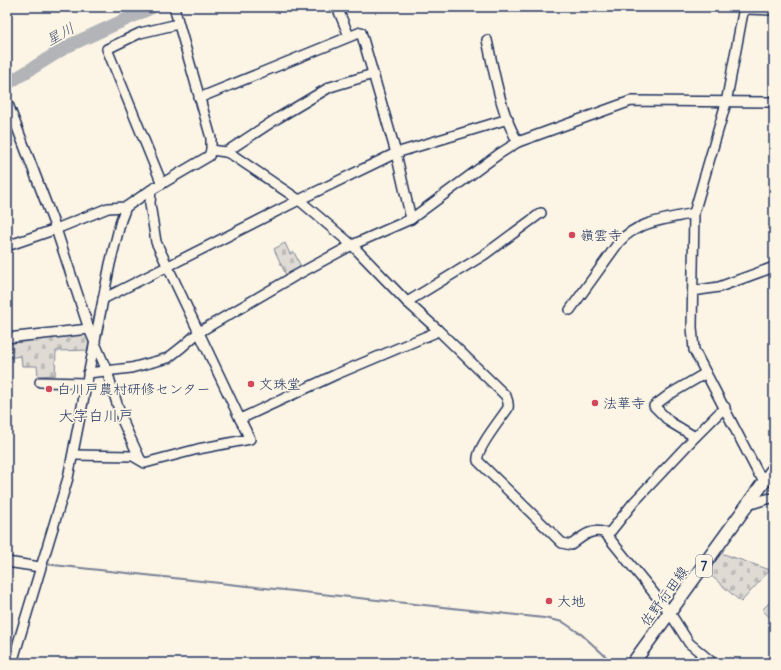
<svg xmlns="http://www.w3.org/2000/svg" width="781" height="670" viewBox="0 0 781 670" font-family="Delius,'Klee One',sans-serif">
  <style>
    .cemetery { fill: url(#cemetery-stones); stroke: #7d8599 }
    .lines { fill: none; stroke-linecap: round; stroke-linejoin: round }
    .stream { stroke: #767f94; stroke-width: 2 }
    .river { stroke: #b2b4b8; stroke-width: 13 }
    .minor-casing { stroke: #1b2f5e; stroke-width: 12 }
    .major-casing { stroke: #1b2f5e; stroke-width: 15 }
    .minor { stroke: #fcf5e5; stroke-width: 9 }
    .major { stroke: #fcf5e5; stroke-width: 12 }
    .poi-dot { fill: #d1495b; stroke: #fcf5e5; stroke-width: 1.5 }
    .labels { text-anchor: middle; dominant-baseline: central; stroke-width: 3.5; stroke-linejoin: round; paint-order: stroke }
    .shield { fill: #fcf5e5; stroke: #5e6a86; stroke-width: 1 }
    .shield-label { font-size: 13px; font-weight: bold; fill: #1b2f5e }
    .poi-label { font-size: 14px; fill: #1b2f5e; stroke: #fcf5e5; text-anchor: start }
    .street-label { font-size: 14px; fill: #1b2f5e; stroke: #fcf5e5 }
    .water-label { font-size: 15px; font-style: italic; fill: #485779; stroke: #fcf5e5 }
    .neighbourhood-label { font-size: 15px; fill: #1b2f5e; stroke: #fcf5e5 }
  </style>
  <defs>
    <pattern id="cemetery-stones" width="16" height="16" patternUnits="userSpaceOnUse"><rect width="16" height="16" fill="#dfdbd4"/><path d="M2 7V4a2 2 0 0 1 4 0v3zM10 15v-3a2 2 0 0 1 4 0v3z" fill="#bfbcb8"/></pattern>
  </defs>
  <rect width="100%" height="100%" fill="#fcf5e5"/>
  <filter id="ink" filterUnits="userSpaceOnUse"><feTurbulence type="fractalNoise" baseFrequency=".025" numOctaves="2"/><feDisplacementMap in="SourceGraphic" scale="8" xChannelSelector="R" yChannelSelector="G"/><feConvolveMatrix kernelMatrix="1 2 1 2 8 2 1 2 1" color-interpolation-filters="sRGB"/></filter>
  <g filter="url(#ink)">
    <g class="cemetery">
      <path d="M285,243L290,254L294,252L301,267L286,275L274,249Z"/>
      <path d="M87,332L92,343L90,350L56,351L55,375L38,376L37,366H22L21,356L7,358V341Z"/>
      <path d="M721,553L770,570L741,602L707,572Z"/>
      <path d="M774,598V621L762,610Z"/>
    </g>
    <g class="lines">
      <path class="stream" d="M44,564L544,618L563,622L581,634L613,663"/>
      <path class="river" d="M7,84L68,46L153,7"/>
      <g class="minor-casing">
        <g id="minor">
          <path d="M337,7L349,36"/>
          <path d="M744,7L726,103L694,213L692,327L694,350L758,473L765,480"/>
          <path d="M743,9L774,10"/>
          <path d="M487,40C494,71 501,115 518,142"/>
          <path d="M199,98L361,32L396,153L411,219"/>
          <path d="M211,150L226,152L234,156L299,200L352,245L407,302L484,255L541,213"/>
          <path d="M226,152L278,118L330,87L373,74"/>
          <path d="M162,184L107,49L140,33L178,24"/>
          <path d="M151,190L150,204L156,242L240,419L337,374L434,333L437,329"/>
          <path d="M7,246L56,229L8,104"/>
          <path d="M693,291L719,287L774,267"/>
          <path d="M103,299L299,200L396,153L508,119"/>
          <path d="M407,302L437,329L506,396C508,401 509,404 508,408C501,419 475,450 478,461L562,543L571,545C581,538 591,527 605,533L670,613L689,643L713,663"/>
          <path d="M570,310L619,242C637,221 669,219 694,213"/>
          <path d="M89,329L56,229L108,208L126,207"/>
          <path d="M7,338L89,329L107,371L122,420L140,459"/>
          <path d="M88,373L131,368L168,358L182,347L199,332L293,277L352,245L411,219L499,154L518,142L631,101L774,102"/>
          <path d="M40,382L86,383"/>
          <path d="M695,437L670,422L654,406L670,394L706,373"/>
          <path d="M73,455L133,456L145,463L198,449L250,439L240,419"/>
          <path d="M749,504C758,503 765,498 774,498"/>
          <path d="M606,534L611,531L634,502L695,437L725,407"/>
          <path d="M7,562L40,567"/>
          <path d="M12,663L68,478L110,264L121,220L126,207L151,190L209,156L211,150V138L174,7"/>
          <path d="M696,663L703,655"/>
        </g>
      </g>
      <g class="major-casing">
        <path id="major" d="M633,663L774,468"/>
      </g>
      <use href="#minor" class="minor"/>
      <use href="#major" class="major"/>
    </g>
  </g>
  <g class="poi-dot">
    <circle cx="572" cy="235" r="4"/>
    <circle cx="251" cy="384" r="4"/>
    <circle cx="49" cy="389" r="4"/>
    <circle cx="595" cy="403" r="4"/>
    <circle cx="549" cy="601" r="4"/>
  </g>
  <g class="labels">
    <rect class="shield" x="696" y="555" width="16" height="22" rx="3"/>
    <g class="shield-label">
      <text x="704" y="566">7</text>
    </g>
    <g class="poi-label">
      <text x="580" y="235">嶺雲寺</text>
      <text x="259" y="384">文珠堂</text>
      <text x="57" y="389">白川戸農村研修センター</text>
      <text x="603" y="403">法華寺</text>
      <text x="557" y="601">大地</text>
    </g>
    <g class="street-label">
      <text transform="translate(664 596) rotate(-54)">佐野行田線</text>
    </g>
    <g class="water-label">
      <text transform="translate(60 34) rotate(-29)">星川</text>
    </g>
    <g class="neighbourhood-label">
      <text x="96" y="415">大字白川戸</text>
    </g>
  </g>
  <rect width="781" height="670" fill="none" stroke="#fcf5e5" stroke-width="24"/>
  <rect x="12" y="12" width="757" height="646" fill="none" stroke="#1b2f5e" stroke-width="1.5" filter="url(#ink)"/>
</svg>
